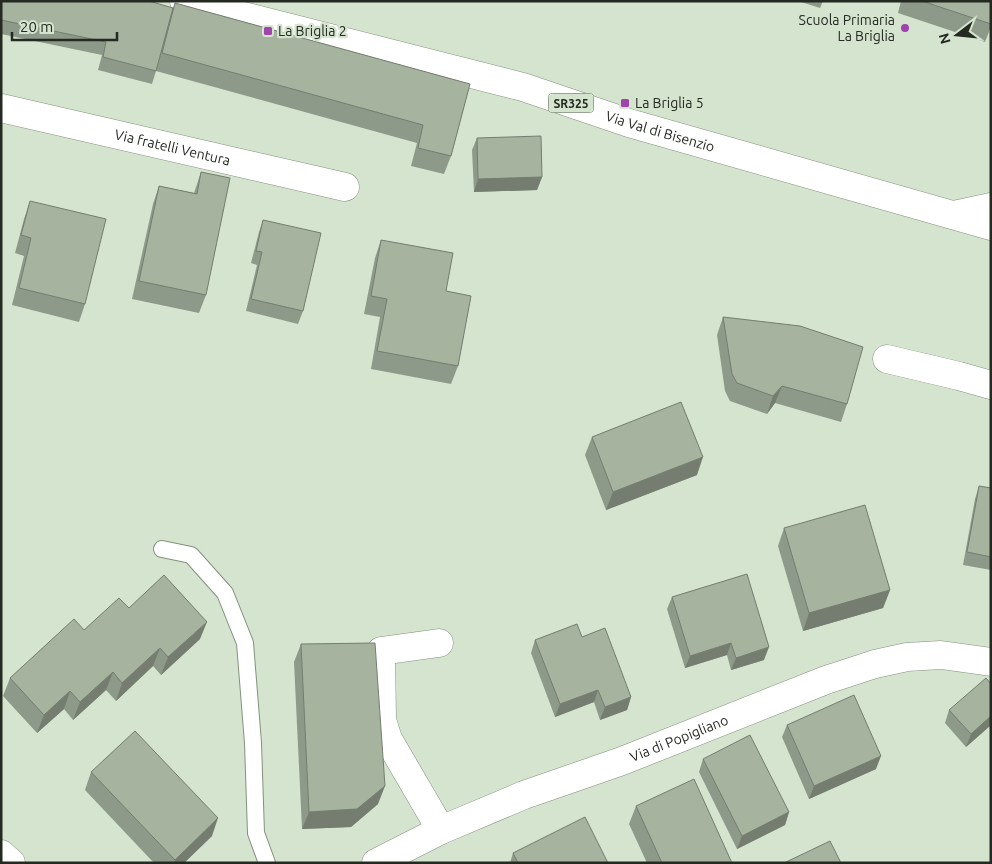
<svg xmlns="http://www.w3.org/2000/svg" width="992" height="864" viewBox="0 0 992 864" font-family="Ubuntu,sans-serif">
  <style>
    .lines { fill: none; stroke-linecap: round; stroke-linejoin: round }
    .lane-casing { stroke: #84917e; stroke-width: 18 }
    .street-casing { stroke: #84917e; stroke-width: 29 }
    .primary-casing { stroke: #84917e; stroke-width: 29 }
    .lane { stroke: #fff; stroke-width: 16 }
    .street { stroke: #fff; stroke-width: 28 }
    .primary { stroke: #fff; stroke-width: 28 }
    .wall { fill: #8e9a89 }
    .shaded-wall { fill: #747d6f }
    .building { fill: #a5b39f; stroke: #747d6f }
    .poi-dot { fill: #9f43ad; stroke: #d5e4cf; stroke-width: 2 }
    .labels { text-anchor: middle; dominant-baseline: central; stroke-width: 4.5; stroke-linejoin: round; paint-order: stroke }
    .shield { fill: #d5e4cf; stroke: #596155; stroke-width: 1 }
    .shield-label { font-size: 12px; font-weight: bold; fill: #242921 }
    .poi-label { font-size: 14px; fill: #242921; stroke: #d5e4cf; text-anchor: start }
    .street-label { font-size: 14px; fill: #242921; stroke: #d5e4cf }
  </style>
  <rect width="100%" height="100%" fill="#d5e4cf"/>
  <g class="lines">
    <g class="lane-casing">
      <path id="lane" d="M162,549L191,555L225,593L245,643L253,743L256,833L267,863"/>
    </g>
    <g class="street-casing">
      <g id="street">
        <path id="s1" d="M1,108L345,187"/>
        <path d="M954,215L991,207"/>
        <path d="M887,359L959,376L991,385"/>
        <path d="M439,643L381,651L382,720L388,739L441,830"/>
        <path d="M1,854L11,863"/>
        <path id="s2" d="M376,863L441,830L524,795L622,761L826,680L875,664L907,657L941,655L991,662"/>
      </g>
    </g>
    <g class="primary-casing">
      <g id="primary">
        <path id="s3" d="M184,1L523,87L629,123L991,226"/>
      </g>
    </g>
    <use href="#lane" class="lane"/>
    <use href="#street" class="street"/>
    <use href="#primary" class="primary"/>
  </g>
  <g class="wall">
    <path d="M1,1L173,8L175,3L470,84L451,156L444,174L411,166L417,143L156,71L152,84L98,70L102,55L1,34Z"/>
    <path d="M798,1H823L820,8Z"/>
    <path d="M901,1H991V27L985,42L898,13Z"/>
    <path d="M477,138L542,177L537,190L474,192L472,150Z"/>
    <path d="M201,172L206,295L199,313L132,299L153,204L159,186L194,193Z"/>
    <path d="M30,201L85,304L79,322L12,305L24,256L15,253L24,219Z"/>
    <path d="M263,220L303,311L298,324L246,311L257,265L251,263L259,232Z"/>
    <path d="M381,240L446,291L458,366L451,384L371,369L380,317L364,314L375,258Z"/>
    <path d="M723,317L847,404L841,422L775,403L767,414L730,401L725,391L717,335Z"/>
    <path d="M592,437L697,475L606,510L585,455Z"/>
    <path d="M979,486L991,488V570L963,565L975,499Z"/>
    <path d="M784,528L890,590L883,608L803,631L778,546Z"/>
    <path d="M672,597L764,660L731,670L727,655L685,668L667,609Z"/>
    <path d="M129,608L200,639L161,675L153,666L116,701L106,690L73,720L64,709L37,733L3,696L10,678L84,630Z"/>
    <path d="M582,637L631,697L627,710L600,720L594,702L555,717L531,653L535,640Z"/>
    <path d="M301,644L378,804L351,827L302,829L294,662Z"/>
    <path d="M991,684V725L966,747L945,723L949,710Z"/>
    <path d="M787,725L876,769L809,799L782,737Z"/>
    <path d="M703,759L789,812L785,825L737,849L699,772Z"/>
    <path d="M91,772L212,836L184,863H154L85,790Z"/>
    <path d="M636,806L732,863H647L629,824Z"/>
    <path d="M513,853L608,863H510Z"/>
  </g>
  <g class="shaded-wall">
    <path d="M542,177L537,190L474,192L478,179Z"/>
    <path d="M782,386L775,403L767,414L773,396Z"/>
    <path d="M703,457L697,475L606,510L613,492Z"/>
    <path d="M890,590L883,608L803,631L809,613Z"/>
    <path d="M207,622L200,639L161,675L168,657Z"/>
    <path d="M731,643L727,655L685,668L690,656Z"/>
    <path d="M769,647L764,660L731,670L736,658Z"/>
    <path d="M160,648L153,666L116,701L122,683Z"/>
    <path d="M113,672L106,690L73,720L80,702Z"/>
    <path d="M598,690L594,702L555,717L560,704Z"/>
    <path d="M70,691L64,709L37,733L44,715Z"/>
    <path d="M631,697L627,710L600,720L605,707Z"/>
    <path d="M991,716V725L966,747L971,734Z"/>
    <path d="M881,756L876,769L809,799L814,786Z"/>
    <path d="M385,786L378,804L351,827L302,829L309,812Z"/>
    <path d="M789,812L785,825L737,849L742,836Z"/>
    <path d="M218,818L212,836L184,863H174L175,860Z"/>
  </g>
  <g class="building">
    <path d="M1,1H149L173,8L156,71L103,57L106,42L1,20Z"/>
    <path d="M922,1H991V24Z"/>
    <path d="M175,3L470,84L451,156L418,148L423,125L162,53Z"/>
    <path d="M541,136L542,177L478,179L477,138Z"/>
    <path d="M201,172L230,178L206,295L139,281L159,186L197,194Z"/>
    <path d="M30,201L106,219L85,304L19,288L31,238L21,235Z"/>
    <path d="M263,220L321,233L303,311L251,299L262,252L256,251Z"/>
    <path d="M381,240L453,253L446,291L471,296L458,366L377,351L387,299L371,296Z"/>
    <path d="M723,317L800,326L863,347L847,404L782,386L773,396L737,383L732,374Z"/>
    <path d="M681,402L703,457L613,492L592,437Z"/>
    <path d="M979,486L991,488V557L967,552Z"/>
    <path d="M865,505L890,590L809,613L784,528Z"/>
    <path d="M747,574L769,647L736,658L731,643L690,656L672,597Z"/>
    <path d="M164,575L207,622L168,657L160,648L122,683L113,672L80,702L70,691L44,715L10,678L74,619L84,630L119,598L129,608Z"/>
    <path d="M577,624L582,637L605,628L631,697L605,707L598,690L560,704L535,640Z"/>
    <path d="M375,643L385,786L357,809L309,812L301,644Z"/>
    <path d="M986,678L991,684V716L971,734L949,710Z"/>
    <path d="M854,695L881,756L814,786L787,725Z"/>
    <path d="M135,731L218,818L175,860L91,772Z"/>
    <path d="M750,735L789,812L742,836L703,759Z"/>
    <path d="M694,779L732,863H662L636,806Z"/>
    <path d="M585,817L608,863H518L513,853Z"/>
    <path d="M830,841L841,863H784Z"/>
  </g>
  <g class="poi-dot">
    <circle cx="905" cy="28" r="5"/>
    <rect x="263" y="26" width="10" height="10" rx="2.5"/>
    <rect x="620" y="98" width="10" height="10" rx="2.5"/>
  </g>
  <g class="labels">
    <rect class="shield" x="548.5" y="93.5" width="45" height="19" rx="4"/>
    <g class="shield-label">
      <text x="571" y="103">SR325</text>
    </g>
    <g class="poi-label">
      <text x="895" y="20" text-anchor="end">Scuola Primaria<tspan x="895" dy="16">La Briglia</tspan></text>
      <text x="278" y="31">La Briglia 2</text>
      <text x="635" y="103">La Briglia 5</text>
    </g>
    <g class="street-label">
      <text stroke="none"><textPath href="#s3" startOffset="494">Via Val di Bisenzio</textPath></text>
      <text stroke="none"><textPath href="#s1" startOffset="176">Via fratelli Ventura</textPath></text>
      <text stroke="none"><textPath href="#s2" startOffset="328">Via di Popigliano</textPath></text>
    </g>
  </g>
  <rect width="992" height="864" fill="none" stroke="#242921" stroke-width="5"/>
  <g transform="translate(957 35) rotate(254)" stroke="#d5e4cf" stroke-width="4" paint-order="stroke">
  <path d="M0-4L9 19L0 12L-9 19Z" fill="#242921"/>
  <text y="-8" font-size="14" font-weight="bold" text-anchor="middle" fill="#242921">N</text>
  </g>
  <path d="M12 32v8h105v-8" fill="none" stroke="#242921" stroke-width="2.5"/>
  <text x="20" y="32" font-size="15" fill="#242921" stroke="#d5e4cf" stroke-width="4" paint-order="stroke">20 m</text>
</svg>
